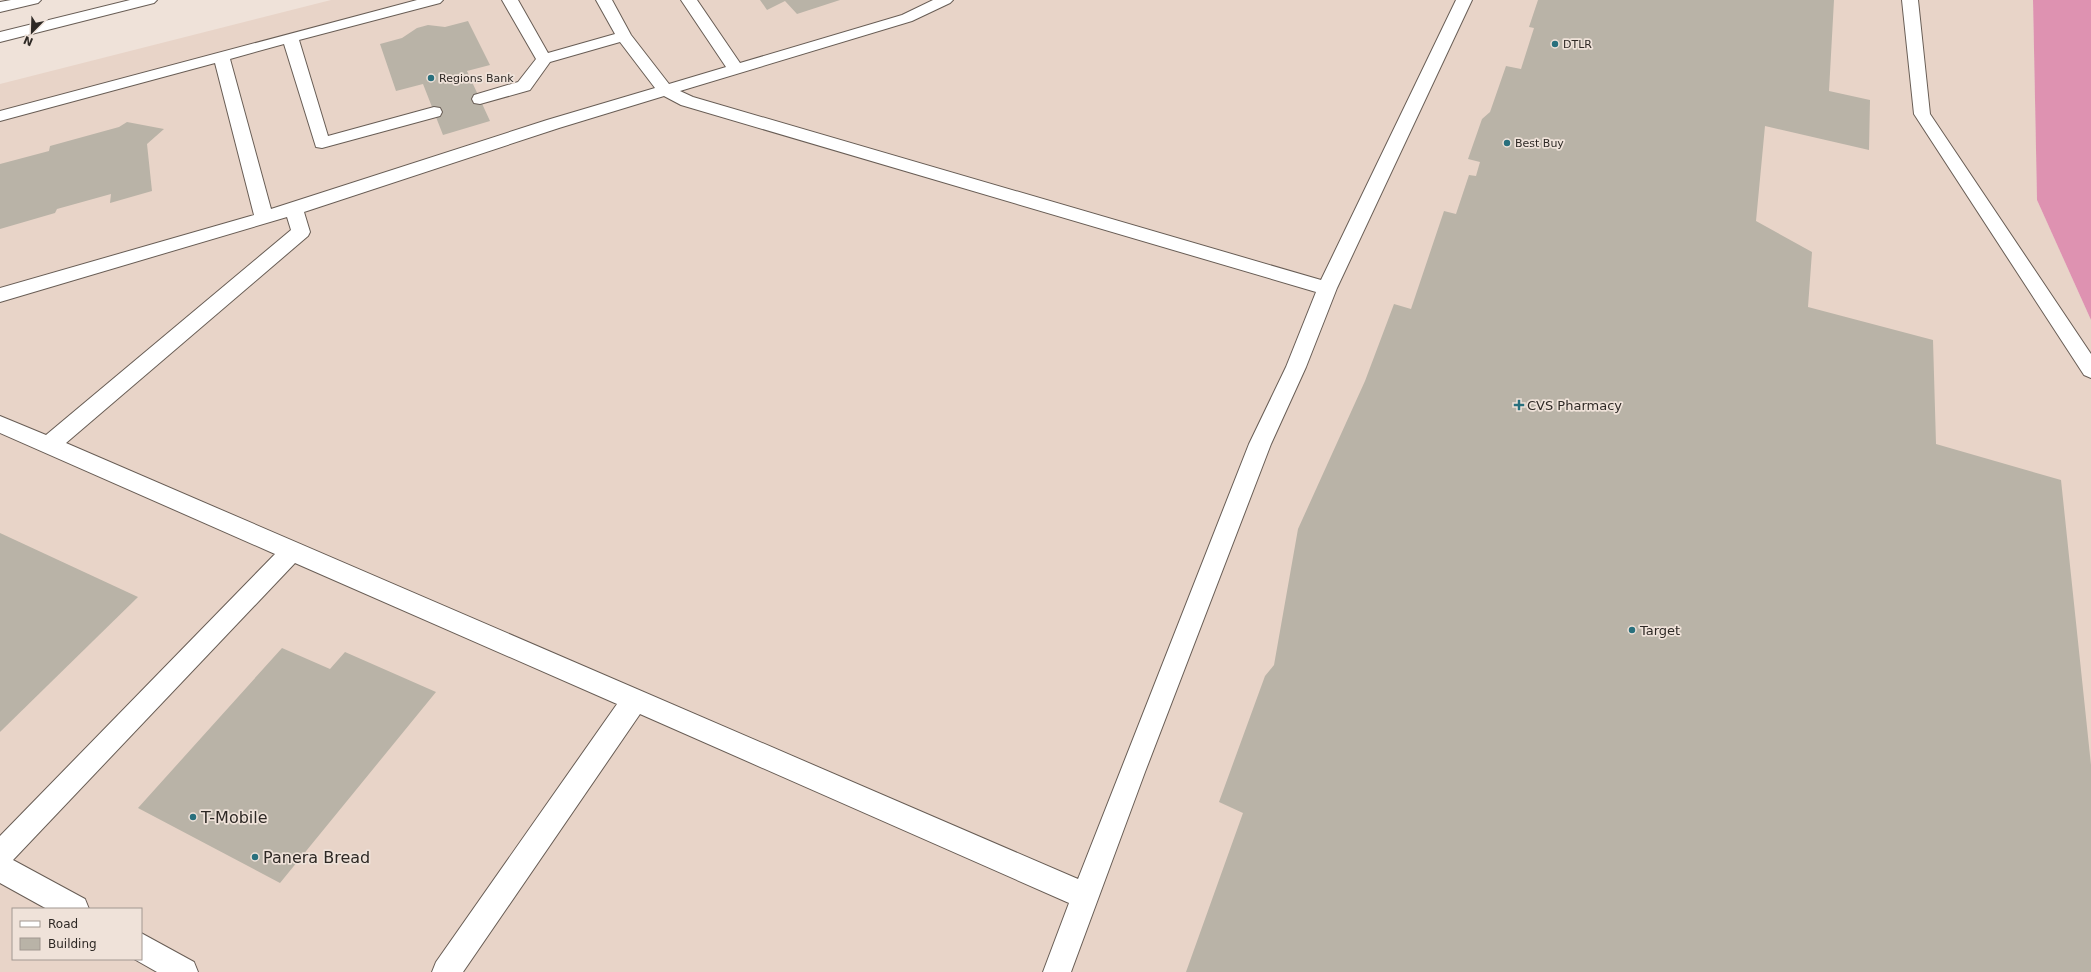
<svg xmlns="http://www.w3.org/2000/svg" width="2091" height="972" viewBox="0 0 2091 972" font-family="'DejaVu Sans',sans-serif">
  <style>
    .built { fill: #e8d4c8; fill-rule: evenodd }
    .forest { fill: #de92b1 }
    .building { fill: #b9b3a7 }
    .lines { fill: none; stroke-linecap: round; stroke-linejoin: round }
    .service-casing { stroke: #685d55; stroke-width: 2 }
    .secondary-casing { stroke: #685d55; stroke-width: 2 }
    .motorway-casing { stroke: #685d55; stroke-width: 2 }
    .service { fill: #fff; fill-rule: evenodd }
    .secondary { fill: #fff; fill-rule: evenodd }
    .motorway { fill: #fff; fill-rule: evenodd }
    .poi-dot { fill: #29707d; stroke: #efe2d9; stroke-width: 1.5 }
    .labels { text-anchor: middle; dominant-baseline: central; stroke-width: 3.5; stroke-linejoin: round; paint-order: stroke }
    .far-poi-label { font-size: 11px; fill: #2e2925; stroke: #efe2d9; text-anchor: start }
    .poi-label { font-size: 13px; fill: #2e2925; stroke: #efe2d9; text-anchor: start }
    .near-poi-label { font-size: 16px; fill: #2e2925; stroke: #efe2d9; text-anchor: start }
  </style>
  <rect width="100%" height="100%" fill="#efe2d9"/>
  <path class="built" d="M331,0H2033L2037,200L2091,320V972H0V84ZM13,909H141V959H13Z"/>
  <path class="forest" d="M2033,0H2091V320L2037,200Z"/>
  <g class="building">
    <path d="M760,0H840L797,14L785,1L767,10Z"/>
    <path d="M1538,0H1834L1829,91L1870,100L1869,150L1765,126L1756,221L1812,252L1808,307L1933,340L1936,444L2061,480L2091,765V972H1186L1243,813L1219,802L1265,676L1274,665L1298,529L1365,381L1394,304L1411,309L1444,211L1456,214L1469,175L1476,176L1480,162L1468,159L1482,119L1490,112L1506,66L1521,69L1534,28L1529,27Z"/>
    <path d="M468,21L490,65L467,71L490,121L443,135L423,84L396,91L380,44L402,38L417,28L428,25L445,27Z"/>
    <path d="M127,122L164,129L147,144L152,191L110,203L111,194L57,209L55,213L0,229V164L49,151L50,146L119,127Z"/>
    <path d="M0,533L138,597L0,732Z"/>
    <path d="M282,648L330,669L345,652L436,692L280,883L138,808Z"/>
  </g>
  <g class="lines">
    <g class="service-casing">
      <g id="service">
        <path d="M417,0H443L440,3L299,40L328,136L434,107L440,108L442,112L440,116L322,148L316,147L284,44L230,59L271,209L547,120L655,88L620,42L550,62L530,90L480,104L474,103L472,99L474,95L518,82L536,59L502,0H518L548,53L615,34L596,0H612L631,35L669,84L726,67L681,0H697L740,63L902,15L933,0H953L950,3L912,21L680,91L693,97L1321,280L1456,0H1472L1337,288L1306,367L1271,444L1145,772L1071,972H1043L1069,903L640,714L463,972H432L436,962L617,704L295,563L13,860L85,899L89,909H47L0,883V836L275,554L0,433V416L46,435L291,230L287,217L0,302V288L254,215L215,63L0,121V111ZM664,96L681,105L1316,292L1286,367L1249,444L1078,879L66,443L308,236L310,232L304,212L559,128Z"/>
        <path d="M1902,0H1918L1930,114L2091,354V378L2084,375L1914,114Z"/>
        <path d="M141,933L194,962L198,972H157L134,959H141Z"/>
      </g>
    </g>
    <g class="secondary-casing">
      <path id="secondary" d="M130,0H157L154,3L0,42V32Z"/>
    </g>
    <g class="motorway-casing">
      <path id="motorway" d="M11,0H41L38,3L0,12V2Z"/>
    </g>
    <use href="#service" class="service"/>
    <use href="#secondary" class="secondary"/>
    <use href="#motorway" class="motorway"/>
  </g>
  <g class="poi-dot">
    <circle cx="1555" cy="44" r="4"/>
    <circle cx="431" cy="78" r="4"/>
    <circle cx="1507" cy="143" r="4"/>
    <path d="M1517 399h4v4h4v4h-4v4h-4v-4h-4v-4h4z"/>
    <circle cx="1632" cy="630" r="4"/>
    <circle cx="193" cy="817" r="4"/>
    <circle cx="255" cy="857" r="4"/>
  </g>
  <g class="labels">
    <g class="far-poi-label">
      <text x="1563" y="44">DTLR</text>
      <text x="439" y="78">Regions Bank</text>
      <text x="1515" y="143">Best Buy</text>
    </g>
    <g class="poi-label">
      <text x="1527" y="405">CVS Pharmacy</text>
      <text x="1640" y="630">Target</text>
    </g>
    <g class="near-poi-label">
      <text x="201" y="817">T-Mobile</text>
      <text x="263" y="857">Panera Bread</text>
    </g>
  </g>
  <rect x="12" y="908" width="130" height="52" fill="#efe2d9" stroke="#a29891"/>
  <rect x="20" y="921" width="20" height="6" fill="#ffffff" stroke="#a29891"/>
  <text x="48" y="928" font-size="12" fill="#2e2925">Road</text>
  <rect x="20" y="938" width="20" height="12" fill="#b9b3a7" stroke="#a29891"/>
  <text x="48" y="948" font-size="12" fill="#2e2925">Building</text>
  <g transform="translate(32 32) rotate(203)" stroke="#efe2d9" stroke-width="3" paint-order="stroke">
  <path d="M0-3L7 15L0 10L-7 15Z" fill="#2e2925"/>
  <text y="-6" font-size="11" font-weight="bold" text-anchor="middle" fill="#2e2925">N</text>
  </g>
</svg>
